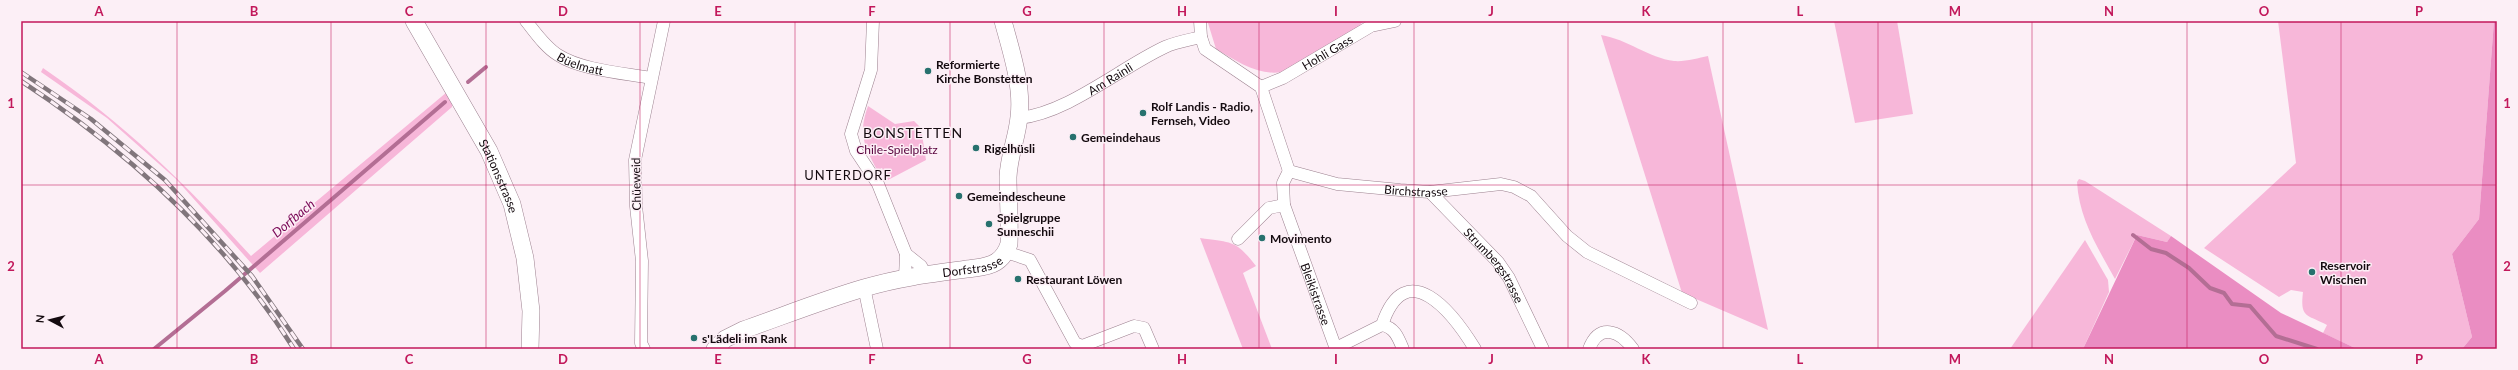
<svg xmlns="http://www.w3.org/2000/svg" width="2518" height="370" viewBox="0 0 2518 370" font-family="Lato,sans-serif">
  <style>
    .green { fill: #f7b7d9 }
    .forest { fill: #ea8dc2 }
    .lines { fill: none; stroke-linecap: round; stroke-linejoin: round }
    .stream { stroke: #b36e94; stroke-width: 4 }
    .street-casing { stroke: #9c808f; stroke-width: 13 }
    .secondary-casing { stroke: #9c808f; stroke-width: 18 }
    .street { stroke: #fff; stroke-width: 12 }
    .secondary { stroke: #fff; stroke-width: 17 }
    .rail-casing { stroke: #81767c; stroke-width: 4.5 }
    .rail { stroke: #fceff6; stroke-width: 3; stroke-dasharray: 9; stroke-linecap: butt }
    .grid { fill: none; stroke: #c2185b; stroke-width: 1; stroke-opacity: 0.55 }
    .poi-dot { fill: #27716e; stroke: #fceff6; stroke-width: 1.5 }
    .labels { text-anchor: middle; dominant-baseline: central; stroke-width: 3; stroke-linejoin: round; paint-order: stroke }
    .street-label { font-size: 12px; fill: #140a0f; stroke: #fceff6 }
    .poi-label { font-size: 12px; font-weight: bold; fill: #140a0f; stroke: #fceff6; text-anchor: start }
    .park-label { font-size: 12px; fill: #58033d; stroke: #fceff6 }
    .neighbourhood-label { font-size: 13px; letter-spacing: 1px; fill: #140a0f; stroke: #fceff6 }
    .water-label { font-size: 13px; font-style: italic; fill: #790756; stroke: #fceff6 }
    .quarter-label { font-size: 14px; letter-spacing: 1px; fill: #140a0f; stroke: #fceff6 }
    .neatline { fill: none; stroke: #c2185b; stroke-width: 1.5 }
    .grid-label { font-size: 13px; text-anchor: middle; font-weight: bold; fill: #c2185b }
  </style>
  <rect width="100%" height="100%" fill="#fceff6"/>
  <g class="green">
    <path d="M1213,21H1363L1359,27L1282,72C1257,76 1237,61 1216,49L1208,23Z"/>
    <path d="M1834,21H1897L1913,114L1855,123Z"/>
    <path d="M2278,21H2494L2479,219L2452,254L2472,337L2462,349H2357L2323,333L2327,325C2306,314 2300,318 2303,292L2291,290L2279,297L2204,248L2296,163Z"/>
    <path d="M1601,35C1627,39 1649,58 1674,61C1685,62 1698,58 1708,56L1768,330L1682,293Z"/>
    <path d="M43,68C124,123 186,184 251,256L447,92L452,101V107L260,273L176,179L107,118L41,72Z"/>
    <path d="M868,106L895,124L914,121L921,128L926,160L888,180L882,168L877,170C864,145 858,134 868,106Z"/>
    <path d="M2079,179L2085,181L2171,236L2167,242L2137,235L2115,279C2098,248 2079,219 2077,182Z"/>
    <path d="M1200,238C1232,243 1235,239 1256,266L1243,273L1272,349H1243Z"/>
    <path d="M2085,240L2108,280L2109,292L2083,349H2010Z"/>
  </g>
  <g class="forest">
    <path d="M2494,21H2497V349H2462L2472,337L2452,254L2479,219Z"/>
    <path d="M2137,235L2167,242L2171,236L2281,313L2357,349H2083Z"/>
  </g>
  <g class="lines">
    <g class="stream">
      <path d="M468,82L486,67"/>
      <path d="M2133,235L2151,249L2166,253L2189,268L2210,288L2224,293L2232,304L2250,306L2276,336L2317,349"/>
      <path d="M154,349L225,291L445,102"/>
    </g>
    <g class="street-casing">
      <g id="street">
        <path id="s1" d="M526,21C535,32 545,47 558,55C581,70 623,73 651,78"/>
        <path d="M873,21L871,70L851,134L856,151L878,184L906,254L905,278"/>
        <path d="M1200,21L1201,37L1205,49L1261,87L1289,171"/>
        <path id="s2" d="M1261,87L1283,78L1371,26L1395,21"/>
        <path id="s3" d="M1019,118C1068,113 1120,68 1165,47C1176,42 1189,40 1201,37"/>
        <path id="s4" d="M1289,171L1337,184L1400,190L1430,192L1501,184L1514,187L1531,196L1567,236L1587,252L1691,303"/>
        <path id="s5" d="M1289,171L1283,183L1284,205L1336,349"/>
        <path id="s6" d="M1430,192L1498,262L1509,278L1543,349"/>
        <path d="M1238,239L1269,208L1284,205"/>
        <path d="M1006,252L1030,260L1075,343L1082,346L1134,326L1144,328L1153,349"/>
        <path d="M906,254L921,266L925,274"/>
        <path d="M864,287L877,349"/>
        <path d="M1382,325C1395,328 1398,337 1403,349"/>
        <path d="M1336,348L1382,325C1406,253 1453,313 1475,349"/>
        <path d="M644,349L641,343L642,261L636,206L635,160L664,21"/>
        <path d="M1589,349C1599,323 1619,330 1633,349"/>
      </g>
    </g>
    <g class="secondary-casing">
      <g id="secondary">
        <path id="s7" d="M414,21L489,151L512,204L525,258L531,311L530,349"/>
        <path id="s8" d="M715,349L725,339L743,330C783,316 823,300 864,288C900,277 937,273 975,268C992,266 1003,262 1009,244C1010,222 1008,199 1008,177C1009,155 1017,138 1019,117C1023,86 1011,51 1003,21"/>
      </g>
    </g>
    <use href="#street" class="street"/>
    <use href="#secondary" class="secondary"/>
    <g class="rail-casing">
      <g id="rail">
        <path d="M21,72L91,119L165,180L252,276L303,349"/>
        <path d="M21,81C129,152 225,239 294,349"/>
      </g>
    </g>
    <use href="#rail" class="rail"/>
  </g>
  <path class="grid" d="M177,21V349M331,21V349M486,21V349M640,21V349M795,21V349M950,21V349M1104,21V349M1259,21V349M1414,21V349M1568,21V349M1723,21V349M1878,21V349M2032,21V349M2187,21V349M2341,21V349M21,185H2497"/>
  <g class="poi-dot">
    <circle cx="928" cy="71" r="4"/>
    <circle cx="1143" cy="113" r="4"/>
    <circle cx="1073" cy="137" r="4"/>
    <circle cx="976" cy="148" r="4"/>
    <circle cx="959" cy="196" r="4"/>
    <circle cx="989" cy="224" r="4"/>
    <circle cx="1262" cy="238" r="4"/>
    <circle cx="2312" cy="272" r="4"/>
    <circle cx="1018" cy="279" r="4"/>
    <circle cx="694" cy="338" r="4"/>
  </g>
  <g class="labels">
    <g class="street-label">
      <text stroke="none"><textPath href="#s2" startOffset="75">Hohli Gass</textPath></text>
      <text stroke="none"><textPath href="#s1" startOffset="71">Büelmatt</textPath></text>
      <text stroke="none"><textPath href="#s3" startOffset="100">Am Rainli</textPath></text>
      <text stroke="none"><textPath href="#s7" startOffset="177">Stationsstrasse</textPath></text>
      <text transform="translate(636 184) rotate(-91)">Chüeweid</text>
      <text stroke="none"><textPath href="#s4" startOffset="129">Birchstrasse</textPath></text>
      <text stroke="none"><textPath href="#s8" startOffset="273">Dorfstrasse</textPath></text>
      <text stroke="none"><textPath href="#s6" startOffset="98">Strumbergstrasse</textPath></text>
      <text stroke="none"><textPath href="#s5" startOffset="130">Bleikistrasse</textPath></text>
    </g>
    <g class="poi-label">
      <text x="936" y="64">Reformierte<tspan x="936" dy="14">Kirche Bonstetten</tspan></text>
      <text x="1151" y="106">Rolf Landis - Radio,<tspan x="1151" dy="14">Fernseh, Video</tspan></text>
      <text x="1081" y="137">Gemeindehaus</text>
      <text x="984" y="148">Rigelhüsli</text>
      <text x="967" y="196">Gemeindescheune</text>
      <text x="997" y="217">Spielgruppe<tspan x="997" dy="14">Sunneschii</tspan></text>
      <text x="1270" y="238">Movimento</text>
      <text x="2320" y="265">Reservoir<tspan x="2320" dy="14">Wischen</tspan></text>
      <text x="1026" y="279">Restaurant Löwen</text>
      <text x="702" y="338">s'Lädeli im Rank</text>
    </g>
    <g class="park-label">
      <text x="897" y="149">Chile-Spielplatz</text>
    </g>
    <g class="neighbourhood-label">
      <text x="848" y="175">UNTERDORF</text>
    </g>
    <g class="water-label">
      <text transform="translate(293 218) rotate(-40)">Dorfbach</text>
    </g>
    <g class="quarter-label">
      <text x="913" y="132">BONSTETTEN</text>
    </g>
  </g>
  <rect width="2518" height="370" fill="none" stroke="#fceff6" stroke-width="44"/>
  <g transform="translate(50 320) rotate(277)" stroke="#fceff6" stroke-width="3" paint-order="stroke">
  <path d="M0-3L7 15L0 10L-7 15Z" fill="#140a0f"/>
  <text y="-6" font-size="11" font-weight="bold" text-anchor="middle" fill="#140a0f">N</text>
  </g>
  <rect x="22" y="22" width="2474" height="326" class="neatline"/>
  <g class="grid-label">
    <text x="99" y="16">A</text>
    <text x="254" y="16">B</text>
    <text x="409" y="16">C</text>
    <text x="563" y="16">D</text>
    <text x="718" y="16">E</text>
    <text x="872" y="16">F</text>
    <text x="1027" y="16">G</text>
    <text x="1182" y="16">H</text>
    <text x="1336" y="16">I</text>
    <text x="1491" y="16">J</text>
    <text x="1646" y="16">K</text>
    <text x="1800" y="16">L</text>
    <text x="1955" y="16">M</text>
    <text x="2109" y="16">N</text>
    <text x="2264" y="16">O</text>
    <text x="2419" y="16">P</text>
    <text x="11" y="108">1</text>
    <text x="2507" y="108">1</text>
    <text x="11" y="271">2</text>
    <text x="2507" y="271">2</text>
    <text x="99" y="364">A</text>
    <text x="254" y="364">B</text>
    <text x="409" y="364">C</text>
    <text x="563" y="364">D</text>
    <text x="718" y="364">E</text>
    <text x="872" y="364">F</text>
    <text x="1027" y="364">G</text>
    <text x="1182" y="364">H</text>
    <text x="1336" y="364">I</text>
    <text x="1491" y="364">J</text>
    <text x="1646" y="364">K</text>
    <text x="1800" y="364">L</text>
    <text x="1955" y="364">M</text>
    <text x="2109" y="364">N</text>
    <text x="2264" y="364">O</text>
    <text x="2419" y="364">P</text>
  </g>
</svg>
